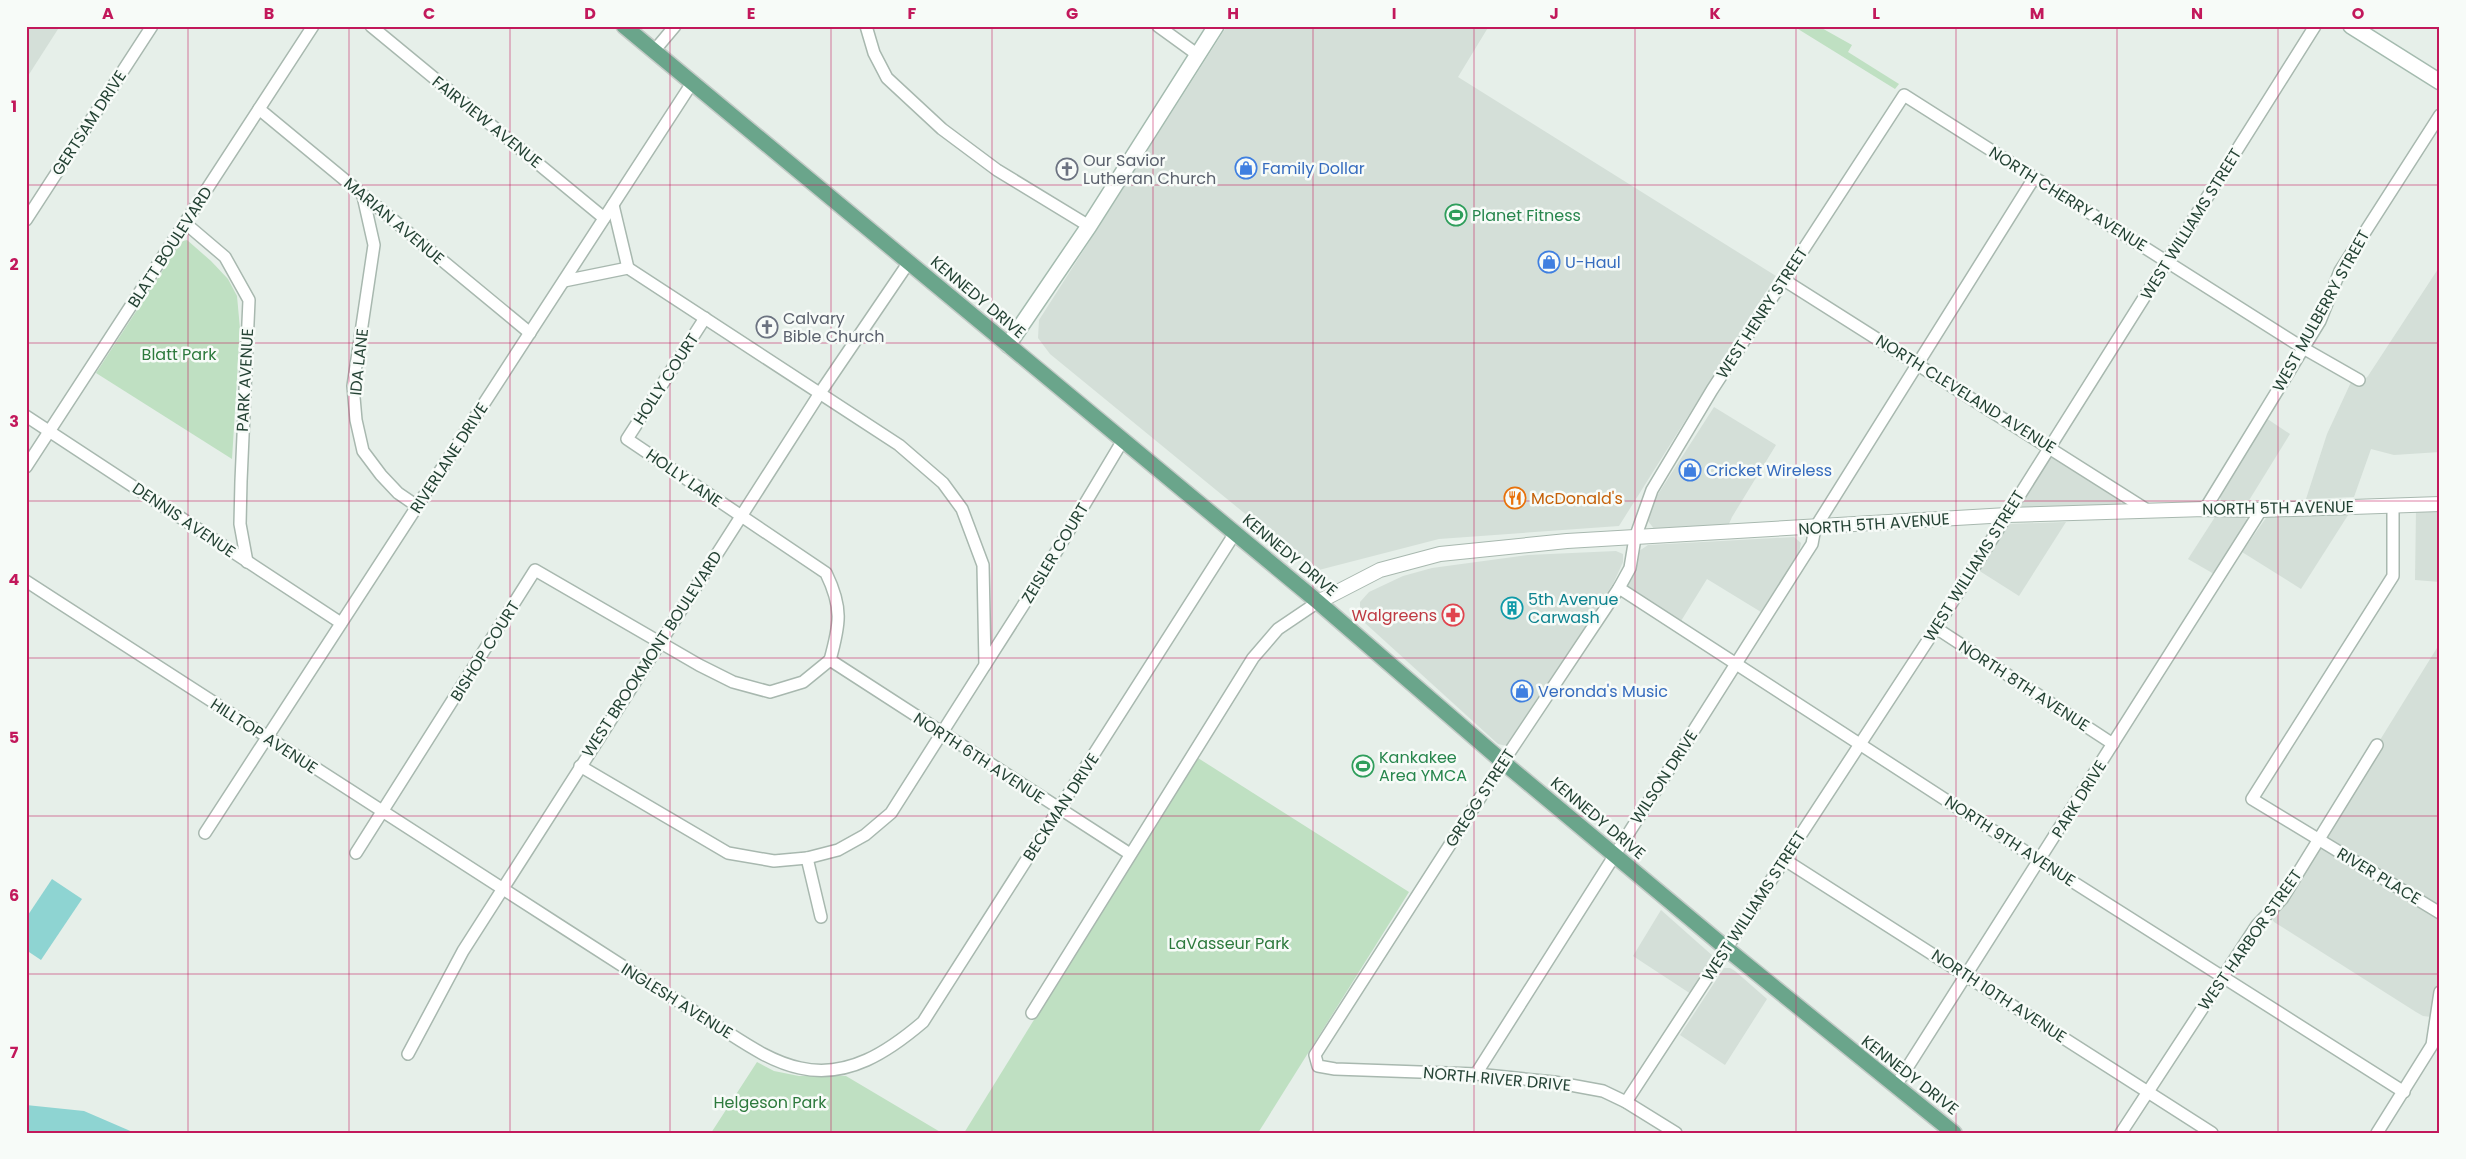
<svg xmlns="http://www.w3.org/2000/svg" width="2466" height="1159" viewBox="0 0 2466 1159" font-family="Poppins,sans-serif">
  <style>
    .built { fill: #d4dfd8 }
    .green { fill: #bfe0c2 }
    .water { fill: #8ed4d2 }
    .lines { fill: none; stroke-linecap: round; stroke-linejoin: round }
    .minor-casing { stroke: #a8b8af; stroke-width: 14 }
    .tertiary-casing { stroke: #a8b8af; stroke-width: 16 }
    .secondary-casing { stroke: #a4bbaf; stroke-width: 18 }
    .primary-casing { stroke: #c2cac6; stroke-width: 18 }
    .minor { stroke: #fff; stroke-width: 11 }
    .tertiary { stroke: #fff; stroke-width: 14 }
    .secondary { stroke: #fff; stroke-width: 15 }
    .primary { stroke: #6aa58b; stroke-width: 15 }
    .grid { fill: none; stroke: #c2185b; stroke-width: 1; stroke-opacity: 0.55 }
    .labels { text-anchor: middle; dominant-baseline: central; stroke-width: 5; stroke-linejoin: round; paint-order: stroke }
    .street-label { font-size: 16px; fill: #244234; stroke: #f7fbf8 }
    .worship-label { font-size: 16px; fill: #5b616d; stroke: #f7fbf8; text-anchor: start }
    .shop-label { font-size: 16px; fill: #366cbe; stroke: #f7fbf8; text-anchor: start }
    .leisure-label { font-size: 16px; fill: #27864d; stroke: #f7fbf8; text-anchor: start }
    .park-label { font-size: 16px; fill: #2d7a3d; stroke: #f7fbf8 }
    .food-label { font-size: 16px; fill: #c56008; stroke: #f7fbf8; text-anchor: start }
    .culture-label { font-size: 16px; fill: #0d838f; stroke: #f7fbf8; text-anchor: start }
    .health-label { font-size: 16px; fill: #be3a42; stroke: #f7fbf8; text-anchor: end }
    .neatline { fill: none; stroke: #c2185b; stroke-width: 2 }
    .grid-label { font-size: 16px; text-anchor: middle; font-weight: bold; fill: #c2185b }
  </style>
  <rect width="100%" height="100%" fill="#e6efe9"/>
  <g class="built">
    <path d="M26,26H60L26,79Z"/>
    <path d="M1227,26H1489L1458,77L1776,276L1619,526L1439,539L1315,571L1050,354L1038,338L1039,320Z"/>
    <path d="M2440,266V452L2394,455L2371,449L2354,497L2306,499L2327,434L2352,380L2363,381L2368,376Z"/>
    <path d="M1714,407L1776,445L1732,517L1728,526L1655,530L1648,521L1647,516L1653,502Z"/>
    <path d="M2266,418L2290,434L2248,502L2221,501L2219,494Z"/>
    <path d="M2052,456L2119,498L2121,503L2119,505L2022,508V501Z"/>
    <path d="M2440,508V582L2415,580L2416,509Z"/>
    <path d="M2350,512L2301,589L2242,552L2268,515Z"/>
    <path d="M2240,516L2247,519V522L2214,574L2188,559L2215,517Z"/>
    <path d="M2066,522L2019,596L1978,570L2008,524Z"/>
    <path d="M1794,537L1801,543L1799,553L1761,612L1707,579L1681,621L1627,586L1636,557L1639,551L1648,545Z"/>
    <path d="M1616,551L1623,554V562L1614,582L1507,746L1498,744L1365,623L1360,615V602L1369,592L1403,576L1432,568L1528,555Z"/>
    <path d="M2440,643V1018L2423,1016L2416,1012L2274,922L2271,917L2289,898L2383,744L2380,740Z"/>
    <path d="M1661,910L1714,957L1691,994L1633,956Z"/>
    <path d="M1724,968H1730L1735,971L1767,999L1725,1065L1680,1035Z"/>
  </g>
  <g class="green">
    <path d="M1798,26H1818L1852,45L1848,52L1899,84L1895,89L1798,29Z"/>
    <path d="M187,240L211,261L228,279L237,296L240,329L232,459L96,373L178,247L183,241Z"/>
    <path d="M1198,758L1409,892L1258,1133H964L1189,769Z"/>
    <path d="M757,1062L774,1071L799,1076H846L942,1133H711Z"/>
  </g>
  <g class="water">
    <path d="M52,879L82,899L41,960L26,950V918Z"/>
    <path d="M26,1105L84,1111L135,1133H26Z"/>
  </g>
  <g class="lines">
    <g class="minor-casing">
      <g id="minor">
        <path d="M371,26L604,218"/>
        <path d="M866,26L874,53L887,78L942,129L997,170L1089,226"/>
        <path d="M1158,26L1198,55"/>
        <path d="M654,51L675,26"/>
        <path d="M259,109L530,333"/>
        <path d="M363,196L374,245L353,386L356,420L363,451L381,475L398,493L417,506"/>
        <path d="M613,205L628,268"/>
        <path d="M26,220L152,26"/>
        <path d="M185,223L225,257L249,300L241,481L240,524L247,562"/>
        <path d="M1784,280L2147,510"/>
        <path d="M564,281L628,268L899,445L943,483L962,509L983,565L985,665L891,813L865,835L838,850L807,858L774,861L728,853L580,766"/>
        <path d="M705,318L627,439L826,573C843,608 840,624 830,660"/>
        <path d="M26,416L341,623"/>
        <path d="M26,467L313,26"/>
        <path d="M2393,505V576L2252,799L2440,913"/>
        <path d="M2205,509L2320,321L2340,271L2440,115"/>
        <path d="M26,581C203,697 382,810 559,925C610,958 660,990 711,1022C739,1039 767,1061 800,1068C848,1079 889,1051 923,1022L1235,533"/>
        <path d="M1619,588L2040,861L2404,1092"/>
        <path d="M1936,628L2113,744"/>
        <path d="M830,660L1130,854"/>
        <path d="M985,665L1040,579L1123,440"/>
        <path d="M205,833L692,83"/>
        <path d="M356,853L535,570L699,665L733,682L770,692L803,682L830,660"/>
        <path d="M807,858L821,917"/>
        <path d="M1785,860L2212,1133"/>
        <path d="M1032,1013L1253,658L1278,629L1318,602"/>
        <path d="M408,1054L463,951L820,393L909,262"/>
        <path d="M1476,1074L1803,558L1812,544L1815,528L2034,178"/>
        <path d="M1895,1087L2261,510"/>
        <path d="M1626,1102L1936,628L2315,26"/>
        <path d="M1676,1133L1626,1102L1603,1091L1554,1082L1476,1074L1335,1069L1318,1066L1315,1055L1503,762L1619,588L1630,568L1635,538L1652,490L1712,390L1904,95L2303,348L2359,380"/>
        <path d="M2121,1133L2257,925L2282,899L2377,745"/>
        <path d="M2377,1133L2432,1045L2440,992"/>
      </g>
    </g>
    <g class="tertiary-casing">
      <path id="tertiary" d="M1318,602L1380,570L1440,554L1567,541L2007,515L2205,509L2261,510L2440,504"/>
    </g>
    <g class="secondary-casing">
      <g id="secondary">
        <path d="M2351,26L2440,82"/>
        <path d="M1008,345L1089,226L1216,26"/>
      </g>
    </g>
    <g class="primary-casing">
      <path id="primary" d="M624,26L1318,602L1503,762L1727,949L1954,1133"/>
    </g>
    <use href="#minor" class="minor"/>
    <use href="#tertiary" class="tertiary"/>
    <use href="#secondary" class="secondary"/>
    <use href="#primary" class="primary"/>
  </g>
  <path class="grid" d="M188,26V1133M349,26V1133M510,26V1133M670,26V1133M831,26V1133M992,26V1133M1153,26V1133M1313,26V1133M1474,26V1133M1635,26V1133M1796,26V1133M1956,26V1133M2117,26V1133M2278,26V1133M26,185H2440M26,343H2440M26,501H2440M26,658H2440M26,816H2440M26,974H2440"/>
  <defs>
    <g id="shop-ring" transform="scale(1.125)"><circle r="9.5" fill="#f7fbf8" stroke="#3f7fe0" stroke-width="1.5"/><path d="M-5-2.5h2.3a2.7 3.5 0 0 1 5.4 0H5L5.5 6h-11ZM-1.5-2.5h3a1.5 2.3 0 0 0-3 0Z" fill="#3f7fe0"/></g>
    <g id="church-ring" transform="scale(1.125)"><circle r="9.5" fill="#f7fbf8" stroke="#6b7280" stroke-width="1.5"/><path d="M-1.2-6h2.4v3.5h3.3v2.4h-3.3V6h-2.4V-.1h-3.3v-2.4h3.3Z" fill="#6b7280"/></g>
    <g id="stadium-ring" transform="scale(1.125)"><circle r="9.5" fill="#f7fbf8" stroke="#2e9e5b" stroke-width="1.5"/><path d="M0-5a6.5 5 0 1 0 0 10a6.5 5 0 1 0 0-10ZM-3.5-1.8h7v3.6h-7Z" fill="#2e9e5b"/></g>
    <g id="restaurant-ring" transform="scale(1.125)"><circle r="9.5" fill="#f7fbf8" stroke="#e8710a" stroke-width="1.5"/><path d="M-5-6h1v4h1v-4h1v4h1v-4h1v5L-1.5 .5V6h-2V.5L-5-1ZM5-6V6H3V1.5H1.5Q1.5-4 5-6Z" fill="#e8710a"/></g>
    <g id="building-ring" transform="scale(1.125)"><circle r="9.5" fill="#f7fbf8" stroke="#0f9aa8" stroke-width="1.5"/><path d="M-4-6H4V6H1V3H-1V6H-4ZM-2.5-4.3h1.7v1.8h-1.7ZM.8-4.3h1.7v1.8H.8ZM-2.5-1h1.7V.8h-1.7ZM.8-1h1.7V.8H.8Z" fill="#0f9aa8"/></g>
    <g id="pharmacy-ring" transform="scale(1.125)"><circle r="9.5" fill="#f7fbf8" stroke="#e0444e" stroke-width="1.5"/><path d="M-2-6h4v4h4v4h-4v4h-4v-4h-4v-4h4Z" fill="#e0444e"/></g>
  </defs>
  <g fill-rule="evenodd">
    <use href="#shop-ring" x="1246" y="168"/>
    <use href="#church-ring" x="1067" y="169"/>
    <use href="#stadium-ring" x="1456" y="215"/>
    <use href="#shop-ring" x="1549" y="262"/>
    <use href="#church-ring" x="767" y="327"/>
    <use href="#shop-ring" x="1690" y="470"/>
    <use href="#restaurant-ring" x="1515" y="498"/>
    <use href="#building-ring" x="1512" y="608"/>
    <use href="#pharmacy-ring" x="1453" y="615"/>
    <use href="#shop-ring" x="1522" y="691"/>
    <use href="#stadium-ring" x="1363" y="766"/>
  </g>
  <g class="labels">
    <g class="street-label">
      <text transform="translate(487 122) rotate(39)">FAIRVIEW AVENUE</text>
      <text transform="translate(89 123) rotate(-57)">GERTSAM DRIVE</text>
      <text transform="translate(2068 199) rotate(32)">NORTH CHERRY AVENUE</text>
      <text transform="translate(394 221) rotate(40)">MARIAN AVENUE</text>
      <text transform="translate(2191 224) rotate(-58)">WEST WILLIAMS STREET</text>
      <text transform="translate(170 247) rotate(-57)">BLATT BOULEVARD</text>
      <text transform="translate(978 297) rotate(40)">KENNEDY DRIVE</text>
      <text transform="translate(2321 311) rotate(-61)">WEST MULBERRY STREET</text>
      <text transform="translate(1762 313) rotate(-57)">WEST HENRY STREET</text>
      <text transform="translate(359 362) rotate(-84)">IDA LANE</text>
      <text transform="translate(666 379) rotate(-57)">HOLLY COURT</text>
      <text transform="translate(245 380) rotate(-87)">PARK AVENUE</text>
      <text transform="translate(1966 394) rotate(32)">NORTH CLEVELAND AVENUE</text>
      <text transform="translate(449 458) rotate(-57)">RIVERLANE DRIVE</text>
      <text transform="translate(684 478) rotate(35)">HOLLY LANE</text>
      <text transform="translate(2278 508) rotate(-1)">NORTH 5TH AVENUE</text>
      <text transform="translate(184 520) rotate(34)">DENNIS AVENUE</text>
      <text transform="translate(1874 524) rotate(-4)">NORTH 5TH AVENUE</text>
      <text transform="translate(1055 553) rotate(-59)">ZEISLER COURT</text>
      <text transform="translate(1290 555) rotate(40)">KENNEDY DRIVE</text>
      <text transform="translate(1974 566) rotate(-58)">WEST WILLIAMS STREET</text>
      <text transform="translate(485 651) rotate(-58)">BISHOP COURT</text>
      <text transform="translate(652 654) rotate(-57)">WEST BROOKMONT BOULEVARD</text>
      <text transform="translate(2024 686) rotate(33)">NORTH 8TH AVENUE</text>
      <text transform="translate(264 736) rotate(33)">HILLTOP AVENUE</text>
      <text transform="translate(979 758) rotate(33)">NORTH 6TH AVENUE</text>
      <text transform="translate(1664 777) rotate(-57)">WILSON DRIVE</text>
      <text transform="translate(1480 798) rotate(-57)">GREGG STREET</text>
      <text transform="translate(2079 799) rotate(-58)">PARK DRIVE</text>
      <text transform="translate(1061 807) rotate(-57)">BECKMAN DRIVE</text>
      <text transform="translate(1598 818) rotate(40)">KENNEDY DRIVE</text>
      <text transform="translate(2010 841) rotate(33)">NORTH 9TH AVENUE</text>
      <text transform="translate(2379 876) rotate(31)">RIVER PLACE</text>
      <text transform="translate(1754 906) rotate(-57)">WEST WILLIAMS STREET</text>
      <text transform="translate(2250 940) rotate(-55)">WEST HARBOR STREET</text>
      <text transform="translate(1999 996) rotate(33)">NORTH 10TH AVENUE</text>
      <text transform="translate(677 1001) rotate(32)">INGLESH AVENUE</text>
      <text transform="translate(1910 1075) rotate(38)">KENNEDY DRIVE</text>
      <text transform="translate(1497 1079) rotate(5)">NORTH RIVER DRIVE</text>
    </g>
    <g class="worship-label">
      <text x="1083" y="160">Our Savior<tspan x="1083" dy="18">Lutheran Church</tspan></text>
      <text x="783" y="318">Calvary<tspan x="783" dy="18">Bible Church</tspan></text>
    </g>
    <g class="shop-label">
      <text x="1262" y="168">Family Dollar</text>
      <text x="1565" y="262">U-Haul</text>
      <text x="1706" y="470">Cricket Wireless</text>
      <text x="1538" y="691">Veronda's Music</text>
    </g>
    <g class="leisure-label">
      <text x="1472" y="215">Planet Fitness</text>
      <text x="1379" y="757">Kankakee<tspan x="1379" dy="18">Area YMCA</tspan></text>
    </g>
    <g class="park-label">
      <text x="179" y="354">Blatt Park</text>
      <text x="1229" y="943">LaVasseur Park</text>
      <text x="770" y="1102">Helgeson Park</text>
    </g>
    <g class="food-label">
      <text x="1531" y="498">McDonald's</text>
    </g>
    <g class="culture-label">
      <text x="1528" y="599">5th Avenue<tspan x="1528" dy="18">Carwash</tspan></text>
    </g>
    <g class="health-label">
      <text x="1437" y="615">Walgreens</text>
    </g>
  </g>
  <rect width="2466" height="1159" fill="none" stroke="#f7fbf8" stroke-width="55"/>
  <rect x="28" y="28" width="2410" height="1104" class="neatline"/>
  <g class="grid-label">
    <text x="108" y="19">A</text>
    <text x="269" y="19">B</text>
    <text x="429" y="19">C</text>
    <text x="590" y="19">D</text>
    <text x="751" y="19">E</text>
    <text x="912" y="19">F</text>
    <text x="1072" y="19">G</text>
    <text x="1233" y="19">H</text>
    <text x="1394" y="19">I</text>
    <text x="1554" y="19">J</text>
    <text x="1715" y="19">K</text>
    <text x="1876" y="19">L</text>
    <text x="2037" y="19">M</text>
    <text x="2197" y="19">N</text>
    <text x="2358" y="19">O</text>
    <text x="14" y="112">1</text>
    <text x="14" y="270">2</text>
    <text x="14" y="427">3</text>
    <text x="14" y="585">4</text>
    <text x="14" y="743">5</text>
    <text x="14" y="901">6</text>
    <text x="14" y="1058">7</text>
  </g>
</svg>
